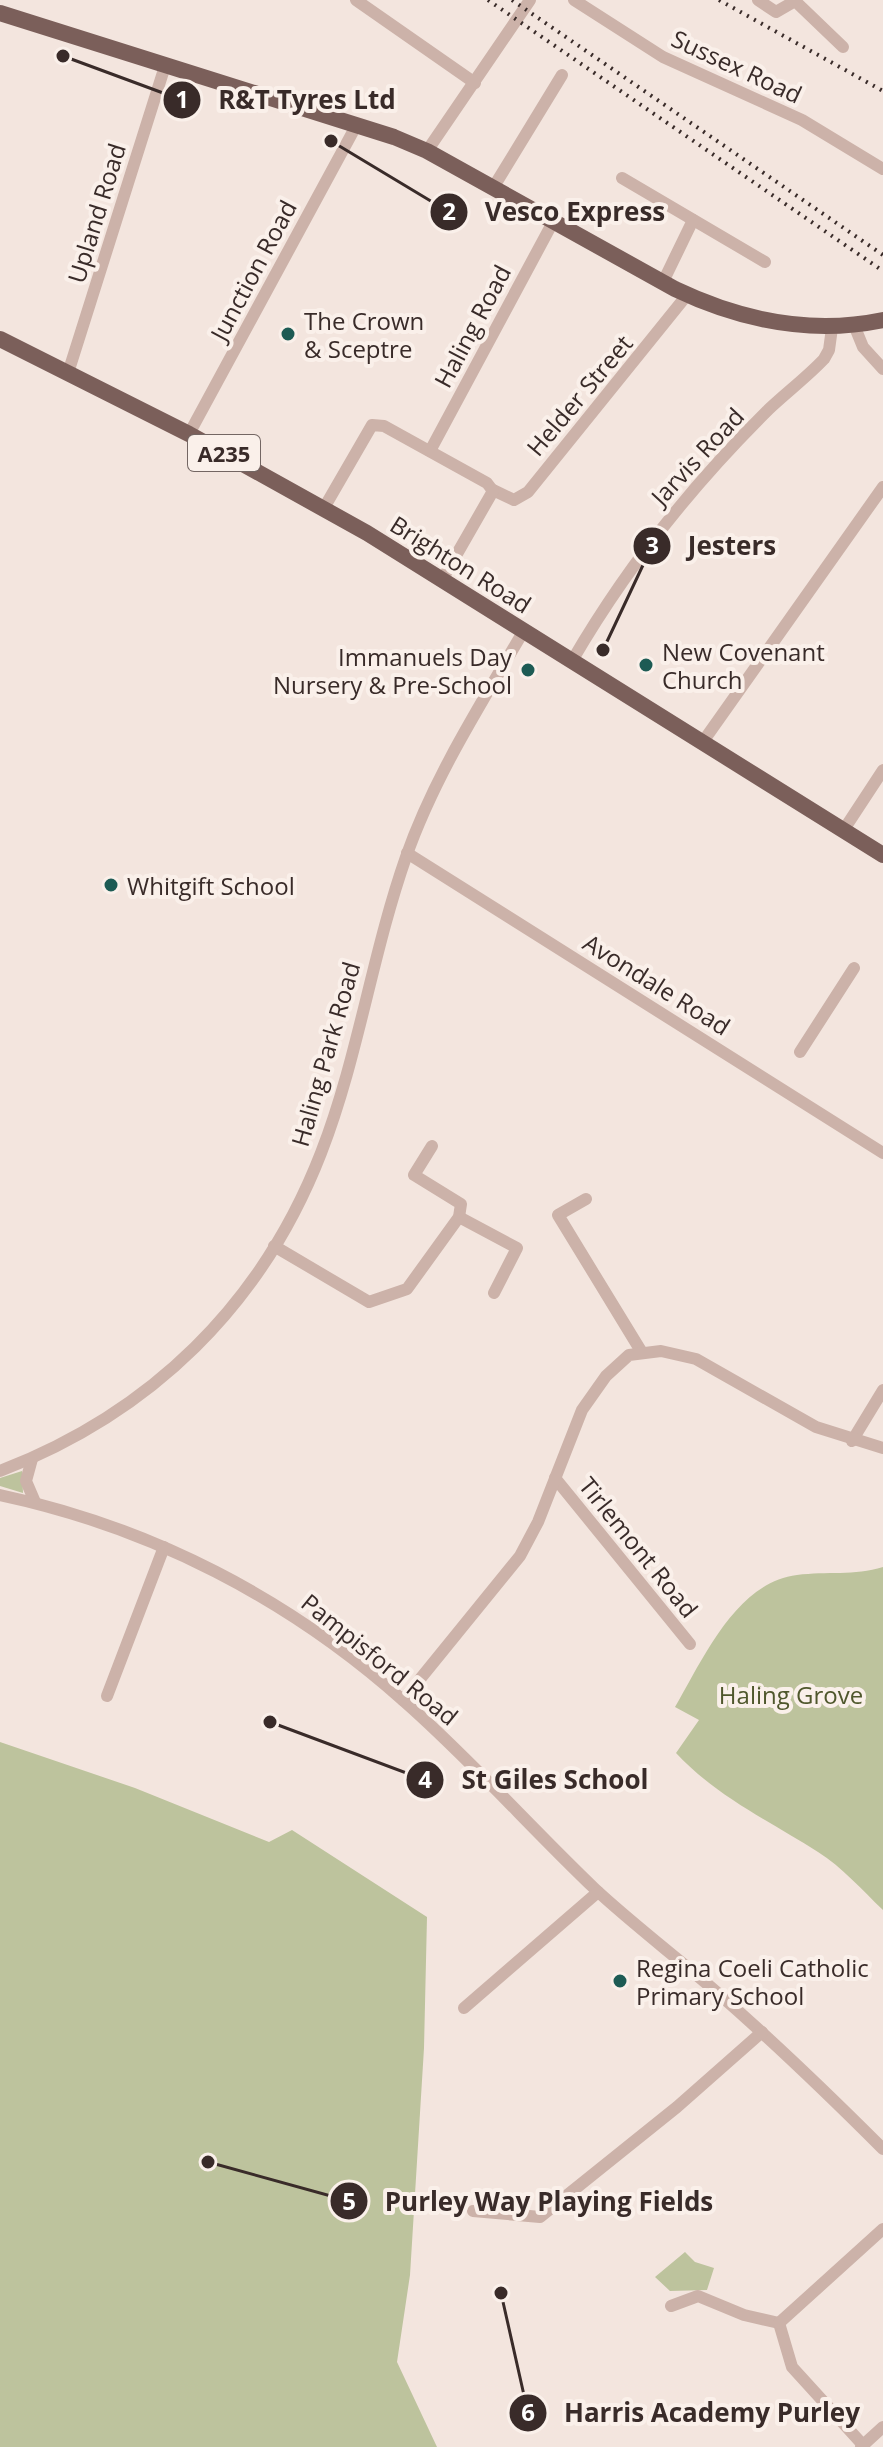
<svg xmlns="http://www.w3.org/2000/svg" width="883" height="2447" viewBox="0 0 883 2447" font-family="'Open Sans',sans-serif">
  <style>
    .green { fill: #bdc39d }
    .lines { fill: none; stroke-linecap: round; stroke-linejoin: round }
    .minor { stroke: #ccb2a9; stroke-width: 12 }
    .major { stroke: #7b5f5a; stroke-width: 16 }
    .rail { stroke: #392b29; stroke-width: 4; stroke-dasharray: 2 6; stroke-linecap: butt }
    .poi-dot { fill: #1d5b54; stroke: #faf0ea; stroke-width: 3 }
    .labels { text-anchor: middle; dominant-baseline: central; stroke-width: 8; stroke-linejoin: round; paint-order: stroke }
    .shield { fill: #faf0ea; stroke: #736663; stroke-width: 2 }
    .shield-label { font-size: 22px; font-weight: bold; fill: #392b29 }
    .street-label { font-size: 24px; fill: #392b29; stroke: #faf0ea }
    .poi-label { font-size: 24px; fill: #392b29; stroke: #faf0ea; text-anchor: start }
    .park-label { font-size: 24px; fill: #4f572c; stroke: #faf0ea }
    .leader { fill: none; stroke: #392b29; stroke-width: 3 }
    .callout-dot { fill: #392b29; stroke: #faf0ea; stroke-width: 3 }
    .mark-label { font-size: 24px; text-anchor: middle; font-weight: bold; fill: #fff }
    .callout-label { font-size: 26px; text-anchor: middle; font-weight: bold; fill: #392b29; stroke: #faf0ea; stroke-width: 8; stroke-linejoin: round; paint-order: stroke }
  </style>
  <rect width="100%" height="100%" fill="#f3e5de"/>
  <g class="green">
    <path d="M22,1471L23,1493L0,1486V1478Z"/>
    <path d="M883,1567V1910C862,1890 842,1867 818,1852C769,1821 716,1796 676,1753L699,1720L675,1707C702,1661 736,1582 797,1575C827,1571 854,1576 883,1567Z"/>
    <path d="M0,1742L135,1788L269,1842L292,1830L427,1917L424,2048L410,2275L397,2362L437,2447H0Z"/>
    <path d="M685,2252L695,2262L714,2268L707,2290L670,2291L655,2277Z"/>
  </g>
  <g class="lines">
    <g class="minor">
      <path d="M356,0L475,83"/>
      <path d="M574,0L663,57L802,120L883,169"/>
      <path d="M758,0L776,12L795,1L843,47"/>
      <path d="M427,151L530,0"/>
      <path d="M622,178L765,262"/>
      <path d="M493,188L562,75"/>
      <path d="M663,282L693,220"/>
      <path d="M854,325L863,347L883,369"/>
      <path d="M68,373L165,66"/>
      <path d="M189,434L356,126"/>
      <path d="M430,451L553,222"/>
      <path d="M493,490L514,500L528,492L687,295"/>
      <path d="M324,508L372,425L384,426L487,483L493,491L442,580"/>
      <path d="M572,661C626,568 692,485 769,409C787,392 807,377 824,359L829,350L832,328"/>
      <path d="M702,743L883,487"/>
      <path d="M843,831L883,770"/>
      <path d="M407,853L883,1153"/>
      <path d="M800,1052L854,968"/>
      <path d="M586,1199L558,1215L641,1351"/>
      <path d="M459,1217L517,1248L494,1293"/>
      <path d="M274,1246L369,1302L407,1289L459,1217L461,1204L414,1175L432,1146"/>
      <path d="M852,1441L883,1390"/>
      <path d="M32,1459L26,1481L35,1502"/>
      <path d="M0,1471C151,1413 262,1305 321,1153C358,1058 372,954 406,857C434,777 481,704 523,632"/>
      <path d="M555,1478L690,1644"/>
      <path d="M0,1495C151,1527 290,1599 405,1702C472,1761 531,1828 595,1889C635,1926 679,1959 720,1995C776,2044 830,2096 883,2149"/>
      <path d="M107,1696L164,1547"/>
      <path d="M403,1700L520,1556L538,1522L582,1410L606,1376L629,1355L661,1351L696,1359L816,1427L883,1448"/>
      <path d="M464,2008L598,1892"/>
      <path d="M473,2211L540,2217L677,2107L762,2032"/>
      <path d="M671,2306L698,2296L744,2315L779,2323"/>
      <path d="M779,2323L792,2367L863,2445"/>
      <path d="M779,2323L883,2229"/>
      <path d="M861,2447L883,2427"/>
    </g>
    <g class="major">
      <path d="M0,13L394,137L427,151L675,289C740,320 811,335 883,320"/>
      <path d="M0,339L189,434L367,533L883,855"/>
    </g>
    <g class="rail">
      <path d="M488,0L883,271"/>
      <path d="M512,0L883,255"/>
      <path d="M719,0L883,91"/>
    </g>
  </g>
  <g class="poi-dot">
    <circle cx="288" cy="334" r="8"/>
    <circle cx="646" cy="665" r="8"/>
    <circle cx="528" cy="670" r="8"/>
    <circle cx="111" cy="885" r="8"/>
    <circle cx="620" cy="1981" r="8"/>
  </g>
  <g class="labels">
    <rect class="shield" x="188" y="435" width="72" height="36" rx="6"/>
    <g class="shield-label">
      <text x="224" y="453">A235</text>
    </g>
    <g class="street-label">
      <text transform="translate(737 66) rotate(25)">Sussex Road</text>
      <text transform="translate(96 213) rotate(-73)">Upland Road</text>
      <text transform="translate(253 270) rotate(-62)">Junction Road</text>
      <text transform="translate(472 326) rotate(-62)">Haling Road</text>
      <text transform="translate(579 395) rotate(-50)">Helder Street</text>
      <text transform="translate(697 456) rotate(-47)">Jarvis Road</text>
      <text transform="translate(461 564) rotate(32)">Brighton Road</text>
      <text transform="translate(657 984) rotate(32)">Avondale Road</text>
      <text transform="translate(325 1054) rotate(-74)">Haling Park Road</text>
      <text transform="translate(639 1547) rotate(51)">Tirlemont Road</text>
      <text transform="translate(380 1659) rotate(39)">Pampisford Road</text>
    </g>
    <g class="poi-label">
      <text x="304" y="320">The Crown<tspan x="304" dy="28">&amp; Sceptre</tspan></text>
      <text x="662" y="651">New Covenant<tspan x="662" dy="28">Church</tspan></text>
      <text x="512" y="656" text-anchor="end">Immanuels Day<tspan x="512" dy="28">Nursery &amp; Pre-School</tspan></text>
      <text x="127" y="885">Whitgift School</text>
      <text x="636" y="1967">Regina Coeli Catholic<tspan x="636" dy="28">Primary School</tspan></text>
    </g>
    <g class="park-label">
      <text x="791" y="1694">Haling Grove</text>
    </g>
  </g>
  <path class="leader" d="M63 56L182 100M331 141L449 212M603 650L652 546M270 1722L425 1780M208 2162L349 2201M501 2293L528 2413"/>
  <g class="callout-dot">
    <circle cx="63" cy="56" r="8"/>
    <circle cx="331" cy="141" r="8"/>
    <circle cx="603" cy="650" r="8"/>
    <circle cx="270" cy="1722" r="8"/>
    <circle cx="208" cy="2162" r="8"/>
    <circle cx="501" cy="2293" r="8"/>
    <circle cx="182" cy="100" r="20"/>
    <circle cx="449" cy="212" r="20"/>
    <circle cx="652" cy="546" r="20"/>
    <circle cx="425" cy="1780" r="20"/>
    <circle cx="349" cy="2201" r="20"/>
    <circle cx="528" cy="2413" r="20"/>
  </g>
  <g class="mark-label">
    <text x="182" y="108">1</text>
    <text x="449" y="220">2</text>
    <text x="652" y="554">3</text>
    <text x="425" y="1788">4</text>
    <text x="349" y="2210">5</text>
    <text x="528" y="2421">6</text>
  </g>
  <g class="callout-label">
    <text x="307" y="109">R&amp;T Tyres Ltd</text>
    <text x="575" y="221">Vesco Express</text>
    <text x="732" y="555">Jesters</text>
    <text x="555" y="1789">St Giles School</text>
    <text x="549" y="2211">Purley Way Playing Fields</text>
    <text x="712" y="2422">Harris Academy Purley</text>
  </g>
</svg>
